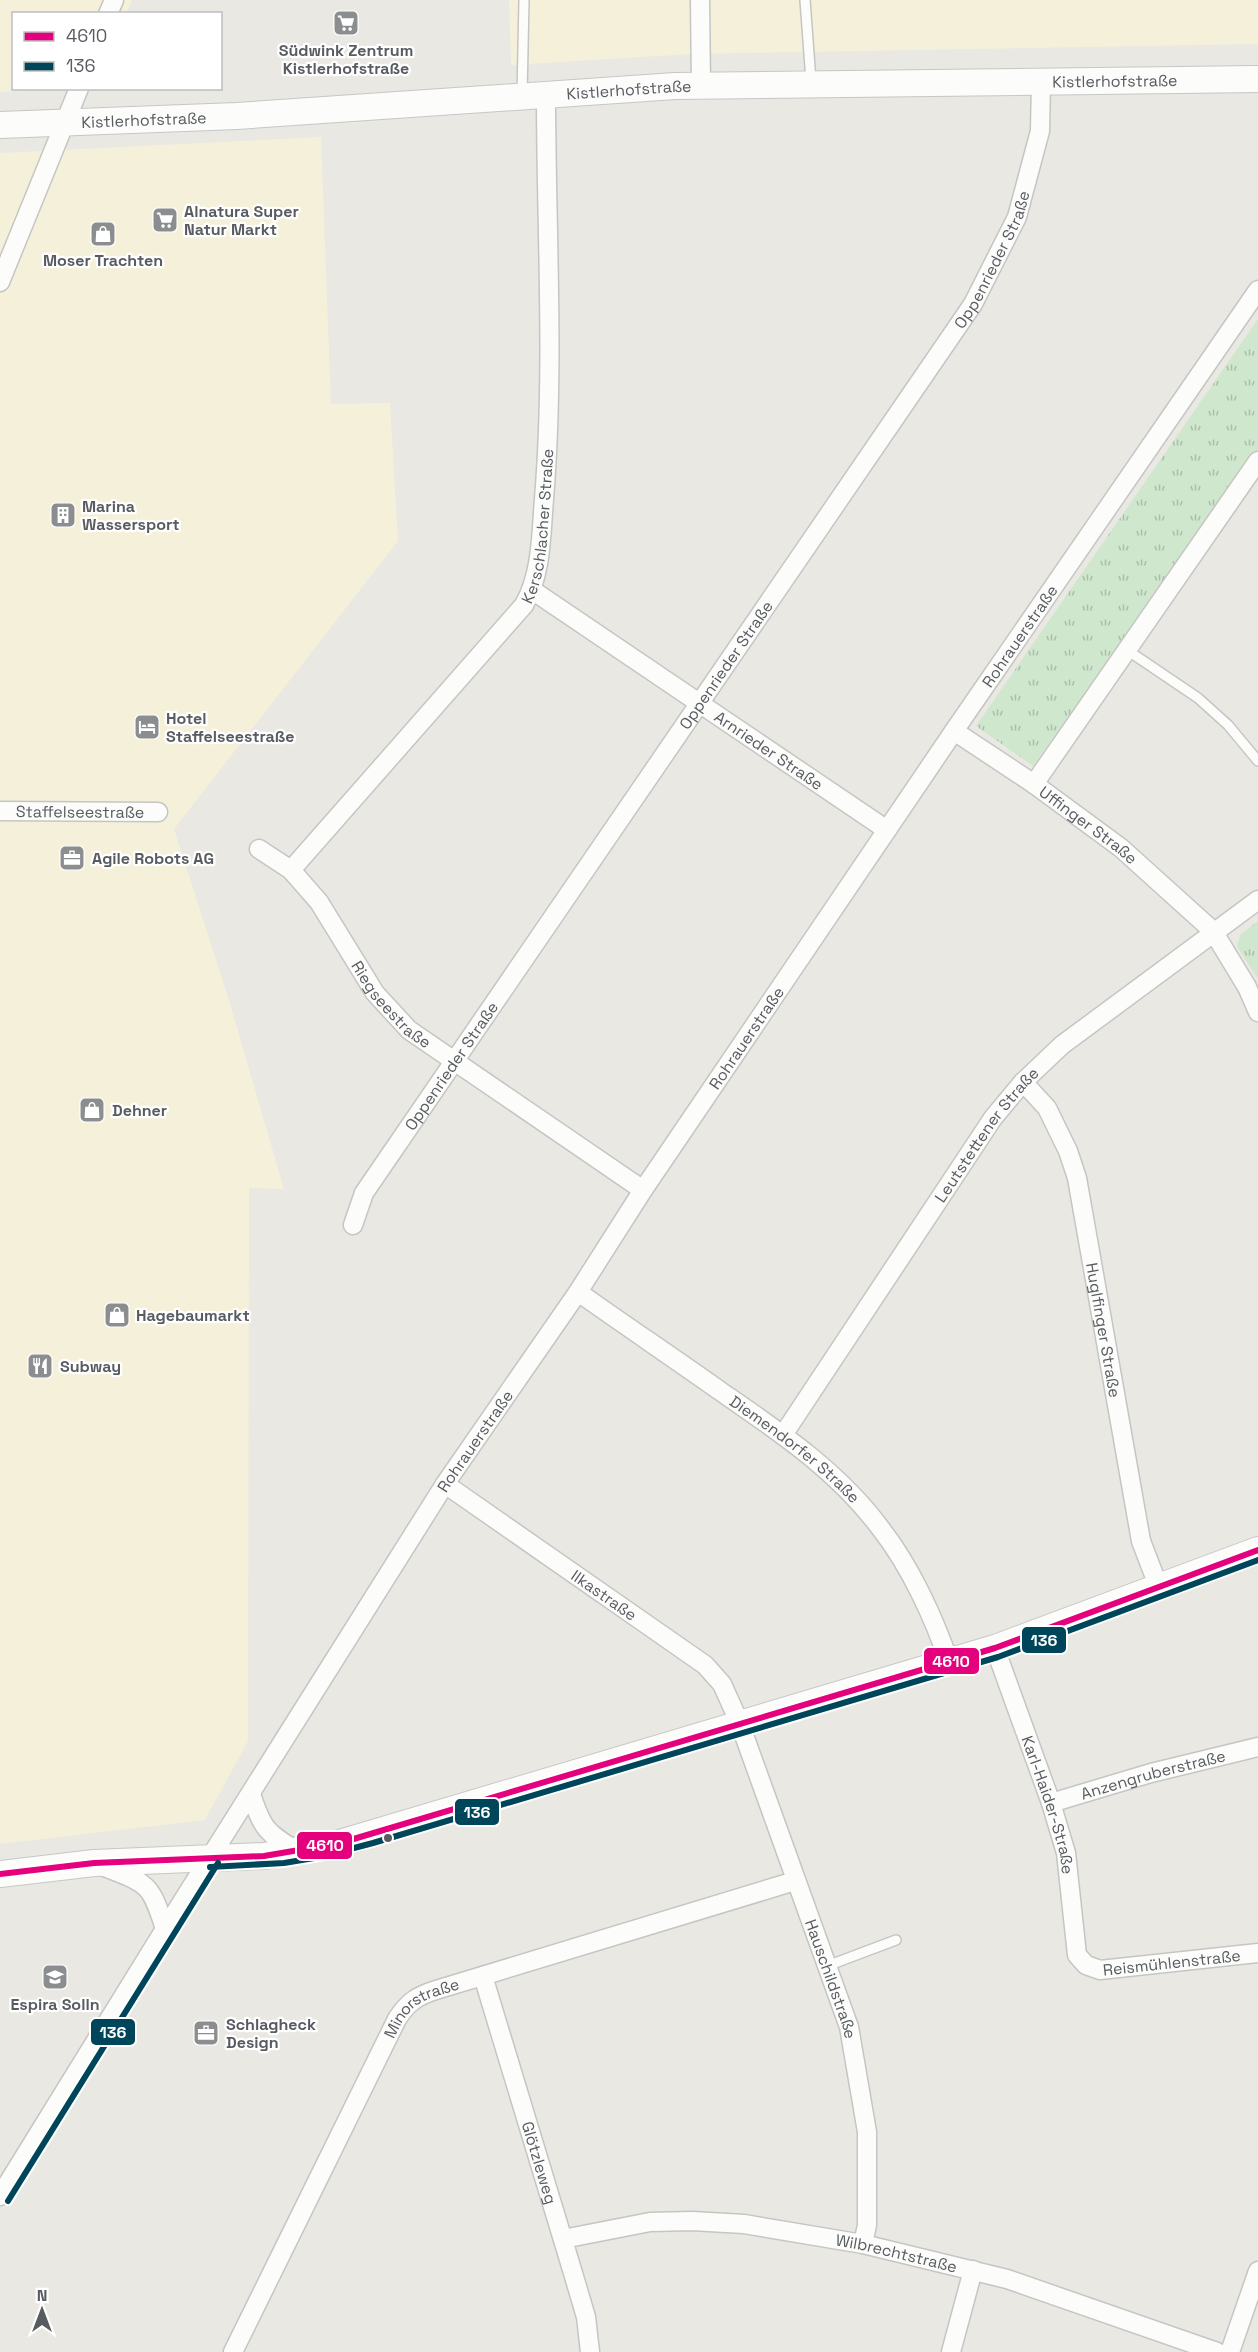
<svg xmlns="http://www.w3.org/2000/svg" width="1258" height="2352" viewBox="0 0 1258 2352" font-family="'Space Grotesk',sans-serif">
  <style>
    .commercial { fill: #f5f0d9 }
    .grass { fill: url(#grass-tufts) }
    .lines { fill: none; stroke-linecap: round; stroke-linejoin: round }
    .lane-casing { stroke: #c5c6c4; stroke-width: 12 }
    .street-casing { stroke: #c5c6c4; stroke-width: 21 }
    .secondary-casing { stroke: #c6c7c6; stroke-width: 28 }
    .lane { stroke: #fcfcfb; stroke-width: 9 }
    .street { stroke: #fcfcfb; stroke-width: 18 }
    .secondary { stroke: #fcfcfb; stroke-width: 26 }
    .bus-1-casing { stroke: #fff; stroke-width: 10 }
    .bus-2-casing { stroke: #fff; stroke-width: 10 }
    .bus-1 { stroke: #e5007d; stroke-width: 6 }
    .bus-2 { stroke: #00465a; stroke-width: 6 }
    .bus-dot { fill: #585c61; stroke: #fff; stroke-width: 2 }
    .labels { text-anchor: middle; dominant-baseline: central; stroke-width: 4.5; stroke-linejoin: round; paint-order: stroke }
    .poi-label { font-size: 16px; font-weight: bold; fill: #585c61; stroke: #fff; text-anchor: start }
    .street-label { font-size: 16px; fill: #585c61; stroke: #fff }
    .line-badge { stroke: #fff; stroke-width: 2 }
    .badge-label { font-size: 16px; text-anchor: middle; font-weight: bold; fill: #fff }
  </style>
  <defs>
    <pattern id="grass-tufts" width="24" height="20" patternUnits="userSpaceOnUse" patternTransform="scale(1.5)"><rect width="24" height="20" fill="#cfe7cd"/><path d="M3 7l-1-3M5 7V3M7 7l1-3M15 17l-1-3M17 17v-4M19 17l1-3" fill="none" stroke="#abbeaa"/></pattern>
  </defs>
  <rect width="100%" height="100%" fill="#e9e8e2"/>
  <g class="commercial">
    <path d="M0,0H132L127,13L14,14V88L97,89L0,92Z"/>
    <path d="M509,0H1258V44L692,54L511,65Z"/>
    <path d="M321,137L331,404L390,403L398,541L174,829L228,997L284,1189L249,1188L248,1741L205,1820L0,1844V153Z"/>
  </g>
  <g class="grass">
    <path d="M1258,319V450L1033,766L976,726Z"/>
    <path d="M1258,921V979L1237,946L1241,934Z"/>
  </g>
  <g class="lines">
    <g class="lane-casing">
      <g id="lane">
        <path d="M805,0L811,81"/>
        <path d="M522,95L524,0"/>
        <path d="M1127,650L1198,698L1228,725L1258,761"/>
        <path d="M827,1966L896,1940"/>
      </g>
    </g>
    <g class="street-casing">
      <g id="street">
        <path d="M700,0L701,86"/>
        <path d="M108,14L114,0"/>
        <path d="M0,282L79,88"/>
        <path id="s1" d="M532,590L887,830"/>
        <path id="s2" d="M954,731L1034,784L1121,848L1213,931L1247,987L1258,1012"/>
        <path d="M1034,784L1258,461"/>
        <path id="s3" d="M0,811L158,812"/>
        <path id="s4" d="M259,849L291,870L319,902L375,993L409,1030L643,1190"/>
        <path id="s5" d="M291,870L524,605C542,573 541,534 544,499C555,364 546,229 546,94"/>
        <path id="s6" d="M1023,1082L1047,1108L1068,1151L1077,1178L1141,1541L1159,1588"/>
        <path id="s7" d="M353,1225L364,1193L973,304L1017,217L1040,131L1041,81"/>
        <path id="s8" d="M578,1292C626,1326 675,1359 723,1393C781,1433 839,1472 881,1529C910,1566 934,1618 949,1662"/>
        <path id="s9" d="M783,1435L993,1118L1023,1082L1062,1045L1258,900"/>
        <path id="s10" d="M445,1484L705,1665L722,1684L740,1724L849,2027L867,2132V2225L863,2244"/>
        <path id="s11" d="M995,1648L1051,1803L1066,1853L1077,1955L1086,1965L1100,1970L1258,1953"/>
        <path d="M251,1794C263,1830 266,1832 298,1852"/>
        <path id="s12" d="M1051,1803L1151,1773L1258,1747"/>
        <path d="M102,1866C147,1884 150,1881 165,1929"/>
        <path id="s13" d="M483,1976L573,2273L586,2317L590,2352"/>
        <path id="s14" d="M0,2196L165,1929L445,1484L578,1292L643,1190L954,731L1258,290"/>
        <path id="s15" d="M563,2239L650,2222L692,2221L744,2224L863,2244L1007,2279L1217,2352"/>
        <path id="s16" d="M233,2352L397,2019C408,2002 417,1996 436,1990L795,1881"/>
        <path d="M951,2352L973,2270"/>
        <path d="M1230,2352L1258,2271"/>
      </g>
    </g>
    <g class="secondary-casing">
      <g id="secondary">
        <path id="s17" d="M0,125L237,116L675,86L1258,79"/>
        <path d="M0,1874L94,1863L264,1856L340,1843L995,1648L1258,1550"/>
      </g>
    </g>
    <use href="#lane" class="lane"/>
    <use href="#street" class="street"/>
    <use href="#secondary" class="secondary"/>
    <g class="bus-1-casing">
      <path id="bus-1" d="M0,1874L94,1863L264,1856L340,1843L995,1648L1258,1550"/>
    </g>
    <g class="bus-2-casing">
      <g id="bus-2">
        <path d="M210,1867L284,1863L320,1857L373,1843L998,1657L1258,1560"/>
        <path d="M8,2201L218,1863"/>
      </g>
    </g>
    <use href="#bus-1" class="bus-1"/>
    <use href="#bus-2" class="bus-2"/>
  </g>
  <defs>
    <g id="supermarket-square" transform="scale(1.35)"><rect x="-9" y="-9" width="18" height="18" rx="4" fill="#8b8d8e" stroke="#fff"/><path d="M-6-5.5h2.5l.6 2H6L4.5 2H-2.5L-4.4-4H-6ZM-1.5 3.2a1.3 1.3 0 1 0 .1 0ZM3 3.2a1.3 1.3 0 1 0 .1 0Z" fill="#fff"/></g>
    <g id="shop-square" transform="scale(1.35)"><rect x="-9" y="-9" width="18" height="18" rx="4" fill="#8b8d8e" stroke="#fff"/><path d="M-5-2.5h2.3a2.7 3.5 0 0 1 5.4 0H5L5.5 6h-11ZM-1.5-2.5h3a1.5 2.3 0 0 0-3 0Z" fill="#fff"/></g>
    <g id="building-square" transform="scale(1.35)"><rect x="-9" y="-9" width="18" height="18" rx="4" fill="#8b8d8e" stroke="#fff"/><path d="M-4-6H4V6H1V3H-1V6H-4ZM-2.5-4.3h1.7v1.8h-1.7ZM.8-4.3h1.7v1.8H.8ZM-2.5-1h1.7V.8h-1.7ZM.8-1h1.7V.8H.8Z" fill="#fff"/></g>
    <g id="hotel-square" transform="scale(1.35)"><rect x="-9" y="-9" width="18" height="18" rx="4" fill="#8b8d8e" stroke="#fff"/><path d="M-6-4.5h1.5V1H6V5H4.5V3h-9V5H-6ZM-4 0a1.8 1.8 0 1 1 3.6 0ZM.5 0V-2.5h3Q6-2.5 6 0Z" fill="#fff"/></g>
    <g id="office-square" transform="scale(1.35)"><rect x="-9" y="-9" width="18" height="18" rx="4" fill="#8b8d8e" stroke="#fff"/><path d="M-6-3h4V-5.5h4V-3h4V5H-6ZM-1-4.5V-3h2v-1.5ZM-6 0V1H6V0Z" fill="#fff"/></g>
    <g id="restaurant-square" transform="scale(1.35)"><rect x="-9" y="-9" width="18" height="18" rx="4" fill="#8b8d8e" stroke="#fff"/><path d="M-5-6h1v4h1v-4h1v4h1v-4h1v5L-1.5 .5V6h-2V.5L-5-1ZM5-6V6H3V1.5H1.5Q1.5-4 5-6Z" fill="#fff"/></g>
    <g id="school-square" transform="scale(1.35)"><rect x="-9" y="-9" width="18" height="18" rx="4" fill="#8b8d8e" stroke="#fff"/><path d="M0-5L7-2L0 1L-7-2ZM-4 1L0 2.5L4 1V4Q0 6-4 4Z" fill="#fff"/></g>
  </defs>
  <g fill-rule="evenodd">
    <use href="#supermarket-square" x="346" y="23"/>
    <use href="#supermarket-square" x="165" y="220"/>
    <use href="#shop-square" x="103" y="234"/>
    <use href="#building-square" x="63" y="515"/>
    <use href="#hotel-square" x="147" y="727"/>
    <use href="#office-square" x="72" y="858"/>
    <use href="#shop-square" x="92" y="1110"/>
    <use href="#shop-square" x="117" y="1315"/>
    <use href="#restaurant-square" x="40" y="1366"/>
    <use href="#school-square" x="55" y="1977"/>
    <use href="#office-square" x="206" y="2033"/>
  </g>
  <circle class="bus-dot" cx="388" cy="1838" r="5"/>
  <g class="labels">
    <g class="poi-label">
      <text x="346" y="50" text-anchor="middle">Südwink Zentrum<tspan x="346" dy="18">Kistlerhofstraße</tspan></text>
      <text x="184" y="211">Alnatura Super<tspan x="184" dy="18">Natur Markt</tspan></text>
      <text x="103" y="260" text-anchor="middle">Moser Trachten</text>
      <text x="82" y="506">Marina<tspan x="82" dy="18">Wassersport</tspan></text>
      <text x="166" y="718">Hotel<tspan x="166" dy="18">Staffelseestraße</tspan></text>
      <text x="92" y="858">Agile Robots AG</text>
      <text x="112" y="1110">Dehner</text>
      <text x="136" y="1315">Hagebaumarkt</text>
      <text x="60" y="1366">Subway</text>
      <text x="55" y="2004" text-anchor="middle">Espira Solln</text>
      <text x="226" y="2024">Schlagheck<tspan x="226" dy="18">Design</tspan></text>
    </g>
    <g class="street-label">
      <text stroke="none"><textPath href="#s17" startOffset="1116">Kistlerhofstraße</textPath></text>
      <text stroke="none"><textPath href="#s17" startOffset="630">Kistlerhofstraße</textPath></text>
      <text stroke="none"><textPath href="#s17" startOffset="144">Kistlerhofstraße</textPath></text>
      <text stroke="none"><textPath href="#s7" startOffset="1160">Oppenrieder Straße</textPath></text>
      <text stroke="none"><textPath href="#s5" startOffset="434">Kerschlacher Straße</textPath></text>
      <text stroke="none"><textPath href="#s14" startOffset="1864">Rohrauerstraße</textPath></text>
      <text stroke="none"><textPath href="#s7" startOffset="674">Oppenrieder Straße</textPath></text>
      <text stroke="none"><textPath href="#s1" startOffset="286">Arnrieder Straße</textPath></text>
      <text stroke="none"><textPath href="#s3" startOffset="80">Staffelseestraße</textPath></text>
      <text stroke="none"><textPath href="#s2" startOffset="164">Uffinger Straße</textPath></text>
      <text stroke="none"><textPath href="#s4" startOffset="207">Riegseestraße</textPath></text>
      <text stroke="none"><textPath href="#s14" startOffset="1378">Rohrauerstraße</textPath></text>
      <text stroke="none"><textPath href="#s7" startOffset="188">Oppenrieder Straße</textPath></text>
      <text stroke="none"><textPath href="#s9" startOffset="363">Leutstettener Straße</textPath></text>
      <text stroke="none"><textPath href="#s6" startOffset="266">Huglfinger Straße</textPath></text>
      <text stroke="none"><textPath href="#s14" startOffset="892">Rohrauerstraße</textPath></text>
      <text stroke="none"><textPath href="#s8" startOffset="268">Diemendorfer Straße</textPath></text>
      <text stroke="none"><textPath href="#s10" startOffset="194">Ilkastraße</textPath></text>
      <text stroke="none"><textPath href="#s12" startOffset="106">Anzengruberstraße</textPath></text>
      <text stroke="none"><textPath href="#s11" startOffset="166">Karl-Haider-Straße</textPath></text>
      <text stroke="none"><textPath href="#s11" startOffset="420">Reismühlenstraße</textPath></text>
      <text stroke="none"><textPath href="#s10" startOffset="657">Hauschildstraße</textPath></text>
      <text stroke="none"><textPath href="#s16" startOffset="398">Minorstraße</textPath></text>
      <text stroke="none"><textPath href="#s13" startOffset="195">Glötzleweg</textPath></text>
      <text stroke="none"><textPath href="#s15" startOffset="338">Wilbrechtstraße</textPath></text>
    </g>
  </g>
  <g class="line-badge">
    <rect x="1021" y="1626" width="46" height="28" rx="6" fill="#00465a"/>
    <rect x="923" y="1647" width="57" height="28" rx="6" fill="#e5007d"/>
    <rect x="454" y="1798" width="46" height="28" rx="6" fill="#00465a"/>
    <rect x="296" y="1831" width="57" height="29" rx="6" fill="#e5007d"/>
    <rect x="90" y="2018" width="46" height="28" rx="6" fill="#00465a"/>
  </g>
  <g class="badge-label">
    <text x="1044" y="1646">136</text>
    <text x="951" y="1667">4610</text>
    <text x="477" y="1818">136</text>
    <text x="325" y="1851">4610</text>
    <text x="113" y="2038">136</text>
  </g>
  <rect x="12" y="12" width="210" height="78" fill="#ffffff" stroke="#bcbec0" stroke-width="1.5"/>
  <rect x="24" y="32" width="30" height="9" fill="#e5007d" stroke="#bcbec0" stroke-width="1.5"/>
  <text x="66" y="42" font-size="18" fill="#585c61">4610</text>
  <rect x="24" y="62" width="30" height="9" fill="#00465a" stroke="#bcbec0" stroke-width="1.5"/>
  <text x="66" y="72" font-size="18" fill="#585c61">136</text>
  <g transform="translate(42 2310)" stroke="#ffffff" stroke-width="4.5" paint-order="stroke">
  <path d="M0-4.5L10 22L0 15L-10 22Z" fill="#585c61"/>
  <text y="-9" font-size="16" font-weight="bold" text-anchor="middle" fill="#585c61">N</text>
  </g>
</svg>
